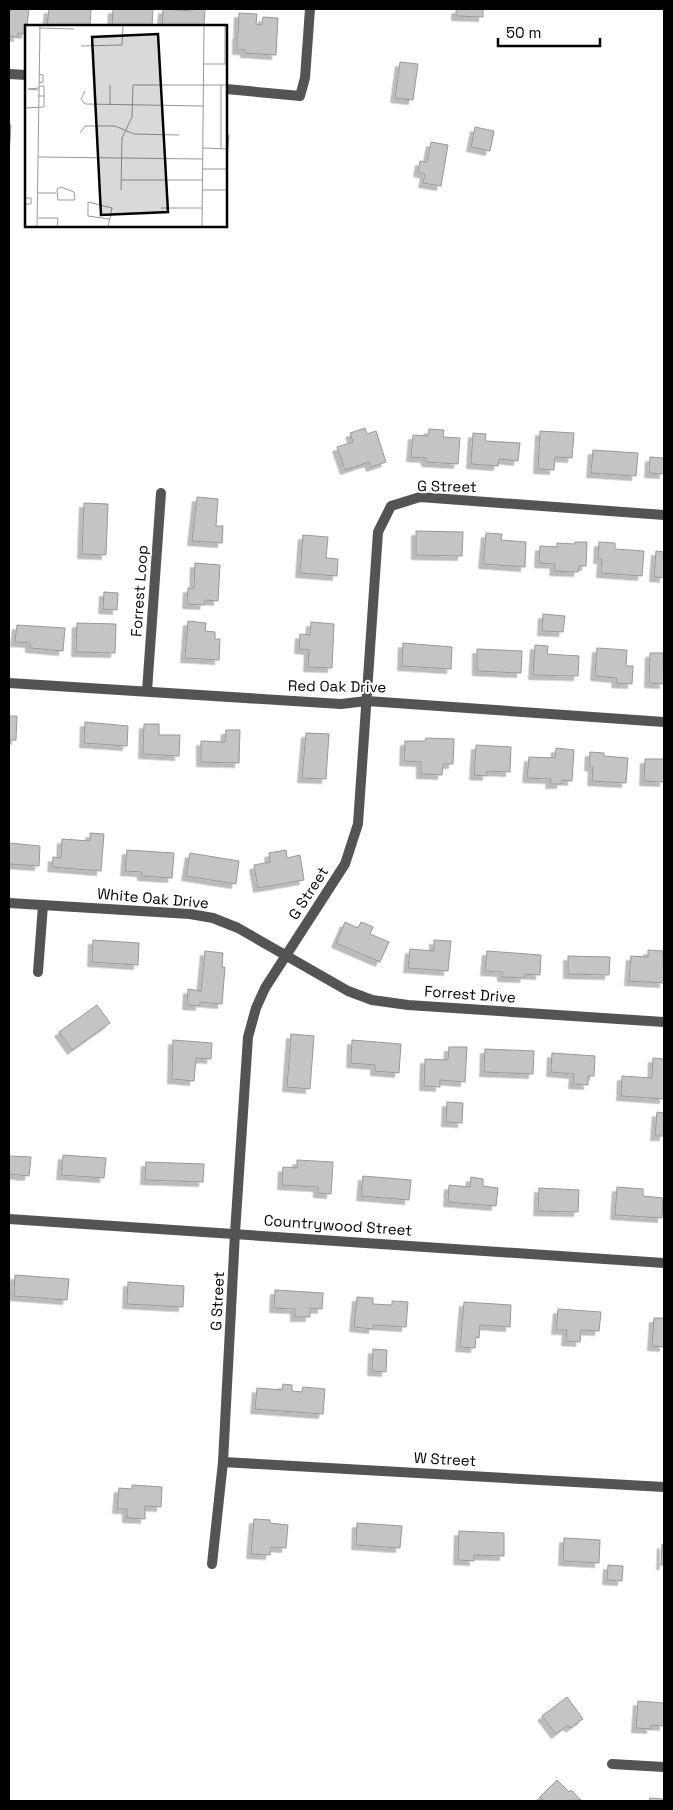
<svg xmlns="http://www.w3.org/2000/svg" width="673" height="1810" viewBox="0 0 673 1810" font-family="'Space Grotesk',sans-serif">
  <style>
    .building { fill: #c4c4c4; stroke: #989898; filter: url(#shadow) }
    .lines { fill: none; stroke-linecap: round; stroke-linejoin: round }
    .street { stroke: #545454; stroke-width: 10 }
    .labels { text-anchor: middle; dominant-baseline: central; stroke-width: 4; stroke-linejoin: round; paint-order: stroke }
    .street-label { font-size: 15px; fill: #000; stroke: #fff }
    .inset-road { fill: none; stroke: #999; stroke-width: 1 }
    .view { fill: #000; fill-opacity: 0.15; stroke: #000; stroke-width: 2.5 }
    .inset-edge { fill: none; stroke: #000; stroke-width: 2.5 }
  </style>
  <defs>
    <filter id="shadow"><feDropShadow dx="-4.5" dy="4.5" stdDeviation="0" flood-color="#0004"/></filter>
  </defs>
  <rect width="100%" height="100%" fill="#fff"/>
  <g class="building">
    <path d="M16,9H29L26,34L18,33V37L9,36V10Z"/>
    <path d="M49,9H91L90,26H47Z"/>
    <path d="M113,9H153L152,26H112Z"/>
    <path d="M163,9L192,11V9H205L204,26H162Z"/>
    <path d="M456,9H483V17L456,16Z"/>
    <path d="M239,13L257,14L256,24L262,25L263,17L278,18L276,55L245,53V50H237V35L238,34Z"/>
    <path d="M400,62L418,64L413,100L395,98Z"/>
    <path d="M9,125H11L9,156Z"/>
    <path d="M475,127L494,131L490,151L471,147Z"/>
    <path d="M226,135H229L226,175Z"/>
    <path d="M431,142L448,145L441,186L423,183L425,174L418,172L420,161L427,162Z"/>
    <path d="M365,428L367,434L376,431L386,462L371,467L369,462L345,470L337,447L353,442L350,433Z"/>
    <path d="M429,429L444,430L443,437L460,438L458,464L426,462V458L411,457L413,435L428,436Z"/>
    <path d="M540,431L574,433L572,458L555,457L554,470L538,469Z"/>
    <path d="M473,433L486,434L485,441L520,443L518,461L499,459L498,466L471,464Z"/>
    <path d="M593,450L638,453L636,476L591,473Z"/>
    <path d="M650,457L664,458V474L649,473Z"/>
    <path d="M197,497L218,499L216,526H223L222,543L192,541Z"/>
    <path d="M84,503L108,504L106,555L82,554Z"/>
    <path d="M416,531L463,532L462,556L416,555Z"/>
    <path d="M486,533L502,534L501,540L526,542L525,567L483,564Z"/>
    <path d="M303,535L328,537L326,558L338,559L337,576L300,573Z"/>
    <path d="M575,542H587L586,566H579L578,572L554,571L555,564L539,563L540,546L557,547V543L575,544Z"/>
    <path d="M599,542L615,543V549L644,551L642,576L601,573L602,559H598Z"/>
    <path d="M656,551L664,552V578L654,577Z"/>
    <path d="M195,563L220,565L218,601L205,600L204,605L187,604L188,588H194Z"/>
    <path d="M104,592L118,593L117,610L103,609Z"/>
    <path d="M543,614L565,616L563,632L542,631Z"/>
    <path d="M188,621L206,623L205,631L215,632V639H220L219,660L185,658Z"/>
    <path d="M311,622L334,624L332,668L308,667L309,650L299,649L300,634L310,635Z"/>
    <path d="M77,623L116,624L115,653L76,652Z"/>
    <path d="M17,625L65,628L63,651L30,648V643L15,642Z"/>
    <path d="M403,643L452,647L451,669L402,666Z"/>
    <path d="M535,645L548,646L547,654L579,656L578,676L533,675Z"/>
    <path d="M597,648L627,650L626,666H633L632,684L616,683L617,678L595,676Z"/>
    <path d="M477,649L522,651L521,673L477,671Z"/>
    <path d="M650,653H663L664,684L649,683Z"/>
    <path d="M9,716H17L16,740H9Z"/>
    <path d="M85,722L128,726L127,746L84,743Z"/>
    <path d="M144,724H159V735H180L179,756L143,754Z"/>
    <path d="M226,730H240L239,763L201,762V741L225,742Z"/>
    <path d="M306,733L329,734L326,779L302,778Z"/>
    <path d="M426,738L454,739L453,764H443L442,775L421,774V762L404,761L405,741H425Z"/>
    <path d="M476,745L511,747L510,772L487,771V776L474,775Z"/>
    <path d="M556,748L574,750L572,781L562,780L561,784H550L551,779L527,778L529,757L555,758Z"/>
    <path d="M590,752L604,753V756L628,758L626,783L592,781L593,767L589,766Z"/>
    <path d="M645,759H664V782L644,781Z"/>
    <path d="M90,833L104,834L101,871L52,867L53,857L61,858L62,839L90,841Z"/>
    <path d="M9,843L40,846L39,866L9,864Z"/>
    <path d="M127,850L174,853L172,878L142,876V872L125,871Z"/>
    <path d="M286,850L287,858L300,855L304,880L258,888L254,865L270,862L269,853Z"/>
    <path d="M190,853L239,861L236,884L186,876Z"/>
    <path d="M345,922L358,928L361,922L373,927L370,934L389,942L380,962L336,943Z"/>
    <path d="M93,940L139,943L138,965L92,962Z"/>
    <path d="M434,940L451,941L448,971L408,968L410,949L434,951Z"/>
    <path d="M648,950L663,951L664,983L629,981L631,956L648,957Z"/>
    <path d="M205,951L223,953L222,967H225L222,1004L200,1002V1006L187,1005L188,989L201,991Z"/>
    <path d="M487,951L541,955L540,975L525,974L524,978L502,977V972L485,971Z"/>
    <path d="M568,956L610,957L609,975L568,974Z"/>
    <path d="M97,1005L110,1023L72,1050L59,1032Z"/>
    <path d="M291,1034L314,1036L310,1089L287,1087Z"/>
    <path d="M173,1040L212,1043L211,1059L196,1058L194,1081L172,1079Z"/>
    <path d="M352,1040L401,1044L399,1073L375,1071V1065L351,1063Z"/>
    <path d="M449,1047H467L465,1082L440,1080V1087L424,1086L425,1059L448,1060Z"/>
    <path d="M485,1049L534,1051L533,1074L484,1072Z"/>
    <path d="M552,1053L595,1056L594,1076H588V1085L573,1084L574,1074L551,1072Z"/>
    <path d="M653,1058L664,1059V1099L621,1096L622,1076L652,1078Z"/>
    <path d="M447,1102L463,1103L462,1123L446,1122Z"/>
    <path d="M657,1112L664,1113V1136H655Z"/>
    <path d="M63,1155L106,1158L104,1178L61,1175Z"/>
    <path d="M9,1156L31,1157L29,1176L9,1174Z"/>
    <path d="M297,1160L333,1162L331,1194L318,1193V1187L282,1185L283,1167L297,1168Z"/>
    <path d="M146,1162L204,1164L203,1182L145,1180Z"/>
    <path d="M363,1176L411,1180L409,1200L361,1196Z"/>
    <path d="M471,1177L483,1179V1186L498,1188L496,1206L448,1202L449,1185L470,1187Z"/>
    <path d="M617,1187L643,1189V1196L663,1198L662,1218L615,1215Z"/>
    <path d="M539,1188L579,1190L578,1212L538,1211Z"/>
    <path d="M15,1275L69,1279L67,1300L14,1296Z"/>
    <path d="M128,1282L184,1286L183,1307L127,1304Z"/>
    <path d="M275,1290L323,1293L322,1309L310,1308V1317H295V1309L274,1308Z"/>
    <path d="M357,1297L373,1298V1304L392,1305V1301L408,1302L406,1327L374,1325L373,1329L354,1327Z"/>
    <path d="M464,1302L511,1305L510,1327L480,1325L479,1338L476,1337L475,1348L460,1347Z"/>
    <path d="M558,1309L601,1312L599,1331L581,1330L580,1342L566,1341L567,1330H556Z"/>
    <path d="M654,1318H664V1347L652,1346Z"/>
    <path d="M373,1349L387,1350L386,1372L372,1371Z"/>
    <path d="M283,1384L292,1385V1391L302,1392L303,1387L325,1389L323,1414L255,1409L257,1388L282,1390Z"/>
    <path d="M132,1485L162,1487L161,1507L145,1506V1519L127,1518V1509H117L119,1488L132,1489Z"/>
    <path d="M254,1519L270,1520V1523L288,1525L286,1548L271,1547L270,1555L251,1554Z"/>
    <path d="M357,1523L402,1526L400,1548L356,1545Z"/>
    <path d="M459,1531L504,1533V1556L474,1555V1561L458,1560Z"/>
    <path d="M564,1538L600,1540L599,1563L563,1561Z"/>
    <path d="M662,1544H664V1565H661Z"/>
    <path d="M608,1565L623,1566L622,1581L607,1580Z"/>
    <path d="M567,1697L583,1719L570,1728L568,1725L556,1734L542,1716Z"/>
    <path d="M638,1701L664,1703V1726L651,1725V1729L636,1728Z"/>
    <path d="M557,1780L569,1792L571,1790L581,1800L544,1801L540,1797Z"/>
    <path d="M650,1798L664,1799V1801H649Z"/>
  </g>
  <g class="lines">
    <g class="street">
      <path d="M9,74L26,75"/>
      <path d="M226,89L300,96L305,78L310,9"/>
      <path d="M9,683L341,704L367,701L664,722"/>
      <path d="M147,691L161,493"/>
      <path d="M9,903L190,914L213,918L238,928L348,991L372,1000L408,1005L664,1022"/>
      <path d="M38,972L43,905"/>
      <path d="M9,1219L664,1263"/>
      <path d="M223,1462L664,1487"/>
      <path d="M212,1564L223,1462L235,1233L248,1037L256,1008L265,988L345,864L358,824L378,532L391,506L420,497L664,515"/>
      <path d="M612,1764L664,1767"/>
    </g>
  </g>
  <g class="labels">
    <g class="street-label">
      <text transform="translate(447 486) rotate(1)">G Street</text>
      <text transform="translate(139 591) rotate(-86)">Forrest Loop</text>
      <text transform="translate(337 686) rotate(1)">Red Oak Drive</text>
      <text transform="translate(308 893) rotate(-57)">G Street</text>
      <text transform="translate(153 898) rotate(5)">White Oak Drive</text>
      <text transform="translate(470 994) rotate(4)">Forrest Drive</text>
      <text transform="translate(338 1225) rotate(4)">Countrywood Street</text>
      <text transform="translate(217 1301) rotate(-87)">G Street</text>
      <text transform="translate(445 1459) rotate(3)">W Street</text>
    </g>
  </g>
  <g transform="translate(25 25)">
    <rect width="202" height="202" fill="#fff"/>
    <path class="inset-road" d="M14,3L49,4M56,21L97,20L98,0M179,39H203M200,39V0M14,58L18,57V50L14,49M13,65L3,64L14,63M60,66L56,74L60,79L178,81M13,71H19V61H14M85,80V60M0,83L19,82V71M55,108L60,101H90L109,109L154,110M178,123L203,124M196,124V60M13,132L178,134M178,144H203M97,155H178M36,162L49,167L50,175H33L32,164ZM96,165L97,113L107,92L108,60H203M178,165H203M13,168H31M0,173H6V179H0M136,183H177M13,193H33L32,202M12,202L15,0M83,202L87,183L63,177V191L84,194M177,202L179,0"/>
    <path class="view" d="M133,9L143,187L76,190L67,12Z"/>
    <rect width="202" height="202" class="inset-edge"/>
  </g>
  <rect width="673" height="1810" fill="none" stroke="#000000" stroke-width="20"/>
  <path d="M498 38v8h102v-8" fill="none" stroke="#000000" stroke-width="2.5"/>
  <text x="506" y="38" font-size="15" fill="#000000" stroke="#ffffff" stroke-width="4" paint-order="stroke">50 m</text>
</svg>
